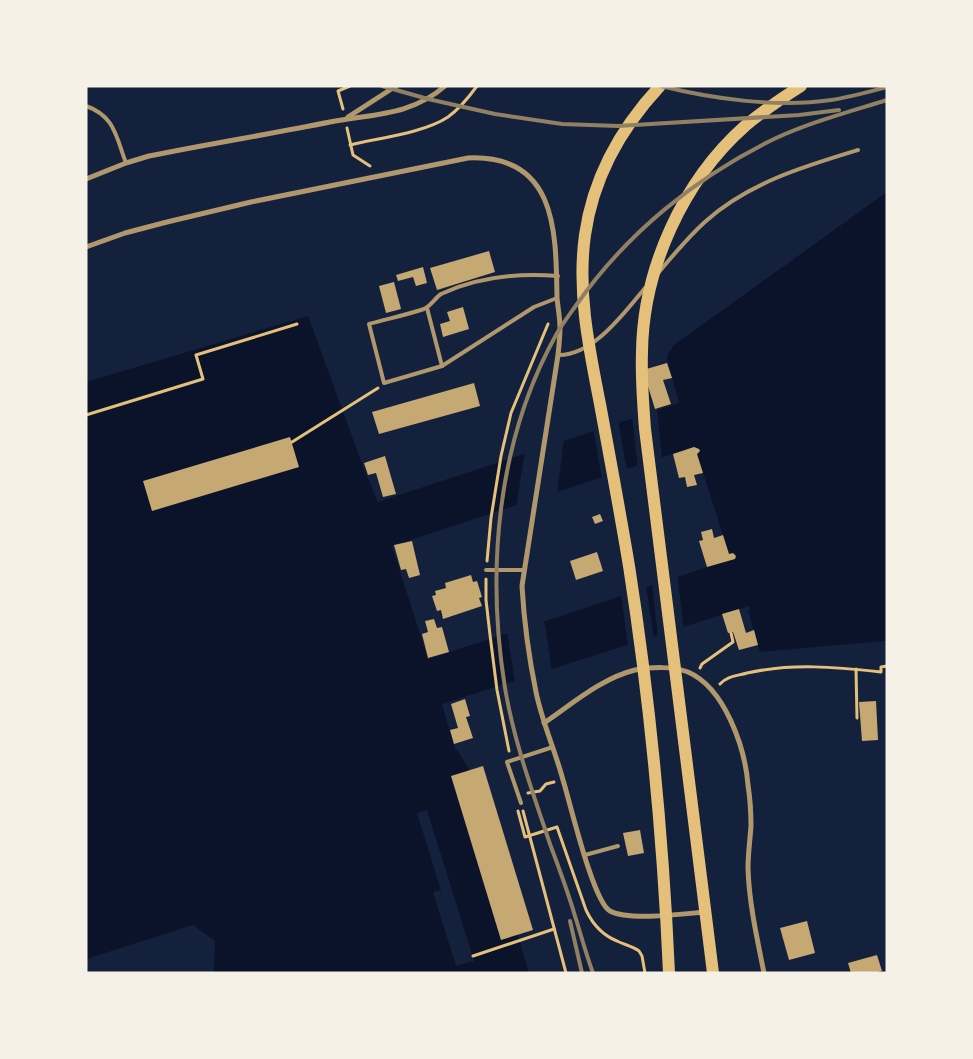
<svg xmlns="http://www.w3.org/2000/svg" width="973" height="1059" viewBox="0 0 973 1059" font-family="'Nunito Sans',sans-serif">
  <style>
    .water { fill: #0b132b; fill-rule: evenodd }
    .pier { fill: #14213d }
    .building { fill: #c6a872 }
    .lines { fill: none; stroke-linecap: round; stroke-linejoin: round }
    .path { stroke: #e5c07b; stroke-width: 3 }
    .service { stroke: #b1986c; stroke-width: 4 }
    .minor { stroke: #b1986c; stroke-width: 5 }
    .primary { stroke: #e5c07b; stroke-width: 12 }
    .rail { stroke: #918062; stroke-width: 4 }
  </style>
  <rect width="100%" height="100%" fill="#14213d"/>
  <path class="water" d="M887,192V642L884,641L760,652L748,611L750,609L749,606L442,704L455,749L458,751L469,770L529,973H214L215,941L193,925L86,959V382L308,316L364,469L378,502L679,403L667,359L668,354L674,345ZM694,447L699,449L700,451L697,454L729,554L733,553L736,556L735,559L707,567L564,615L428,659L392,546Z"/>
  <g class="pier">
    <path d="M657,408L662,460L638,468L632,416Z"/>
    <path d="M618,420L627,471L602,479L593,428Z"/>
    <path d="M564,438L557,494L516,508L525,451Z"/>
    <path d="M677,575L684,629L658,637L652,583Z"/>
    <path d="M646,585L654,639L628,647L621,593Z"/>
    <path d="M544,619L552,671L515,683L507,631Z"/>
    <path d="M427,810L474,961L456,966L433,892L441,890L417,813Z"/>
  </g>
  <g class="building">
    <path d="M489,251L495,272L437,290L430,268Z"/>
    <path d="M423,267L427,283L416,286L413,277L398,281L396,275Z"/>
    <path d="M394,282L401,309L386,313L379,286Z"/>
    <path d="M463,307L469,329L443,337L440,324L450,321L447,312Z"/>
    <path d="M667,363L672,378L663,380L671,404L655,409L643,370Z"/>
    <path d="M474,383L480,406L379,434L372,412Z"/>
    <path d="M290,437L299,467L152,511L143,481Z"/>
    <path d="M694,447L699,449L700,451L697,454L703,473L694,475L697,485L687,487L685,477L679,478L673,454Z"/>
    <path d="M385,456L396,494L383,497L376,473L368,475L364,463Z"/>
    <path d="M600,514L603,521L595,524L592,517Z"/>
    <path d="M712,529L714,538L723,535L729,554L733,553L736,556L735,559L707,567L699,541L703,540L701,532Z"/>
    <path d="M412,541L420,575L409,578L406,569L401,570L394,545Z"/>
    <path d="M597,552L603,571L576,580L570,561Z"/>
    <path d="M471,575L473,582L477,581L482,597L479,598L482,606L443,619L441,610L437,611L432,596L436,595L435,591L446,588L445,583Z"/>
    <path d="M739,609L746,633L754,630L758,645L739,650L733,632L728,633L722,614Z"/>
    <path d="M434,619L437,628L442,627L449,652L428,658L422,634L428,632L425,621Z"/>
    <path d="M465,699L470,716L466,717L473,738L454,744L450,730L458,728L451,704Z"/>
    <path d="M876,701L878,740L862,741L859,702Z"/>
    <path d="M483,766L533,930L501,940L451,776Z"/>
    <path d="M640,830L644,853L628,856L623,833Z"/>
    <path d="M807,921L815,953L789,960L780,928Z"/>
    <path d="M877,955L882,971L874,973H851L848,963Z"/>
  </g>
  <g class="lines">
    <g class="path">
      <path d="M343,109L338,91L350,86"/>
      <path d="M347,128L353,155L370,166"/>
      <path d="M350,145C379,138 424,133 448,117C459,109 469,97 477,86"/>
      <path d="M86,415L203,379L196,355L297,324"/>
      <path d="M292,442L378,388"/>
      <path d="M487,561L491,518L501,456L511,413L548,324"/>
      <path d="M486,579V600L490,635L497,690L509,751"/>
      <path d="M700,668L702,664L733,642L731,633"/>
      <path d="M856,669L857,718"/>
      <path d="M720,684C727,676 737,676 747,673C792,663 836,667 881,672V667L887,666"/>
      <path d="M528,793L540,791L546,784L554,782"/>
      <path d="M518,811L525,837L557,827L586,910C593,925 602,935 617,941C625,945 632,946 639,951L642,956L645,973"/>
      <path d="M523,811L566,973"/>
      <path d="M473,956L554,929"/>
    </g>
    <g class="service">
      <path d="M86,106C115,116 116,137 126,163"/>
      <path d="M659,272C674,254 689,236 706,221C748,183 805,166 858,150"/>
      <path d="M557,298L534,307L442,366L384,383L369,324C387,319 406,315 424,309C431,306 435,298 441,294C477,277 519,273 558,276"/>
      <path d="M427,308L442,366"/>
      <path d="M558,355C593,356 624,313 645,288"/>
      <path d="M486,570H524"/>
      <path d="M521,803L507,762L553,747"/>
      <path d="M585,855L618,846"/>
    </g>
    <g class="minor">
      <path d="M348,117L396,86"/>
      <path d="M86,179L126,163L149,156C209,144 270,134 330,122C371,114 411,116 445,86"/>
      <path d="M86,247L125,233L167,222L251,202L468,158C557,154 556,232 557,298C558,308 560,318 560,328C560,337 559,346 558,355L522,586C524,621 529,658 536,692C542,722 555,750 563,780C570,802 593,902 610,911C629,921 683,914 705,912"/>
      <path d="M544,723C572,704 602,678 635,670C651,667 673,666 688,672C725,688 745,748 748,785C750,798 751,813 751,826C750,840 748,854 748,868C749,903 757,938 764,973"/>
    </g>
    <g class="primary">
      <path d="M660,86C621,128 593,178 585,235C577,292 589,348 600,404C610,458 620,512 629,566C650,701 663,837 669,973"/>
      <path d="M713,973L645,429C643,403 641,378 642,352C643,269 683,181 745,126C763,111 782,98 801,86"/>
    </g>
    <g class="rail">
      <path d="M382,86L428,99L495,114L562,124L618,126L799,115L839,110"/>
      <path d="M661,86C713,99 778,108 831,100C850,97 868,92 887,87"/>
      <path d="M570,921L582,973"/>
      <path d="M593,973C586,954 581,935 575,916C568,892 559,868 550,844C533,793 514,742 505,688C486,570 497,441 556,335C562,324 570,314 577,304C627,233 696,177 774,139C810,122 849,112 887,100"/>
    </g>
  </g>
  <rect width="973" height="1059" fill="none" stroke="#f6f1e7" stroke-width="175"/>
</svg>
